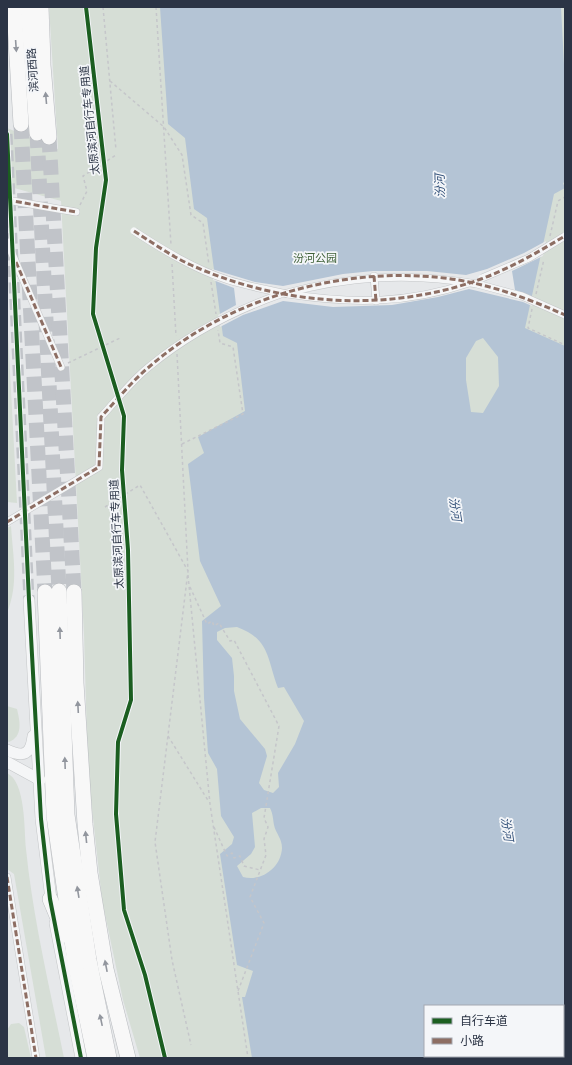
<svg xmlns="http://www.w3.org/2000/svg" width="572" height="1065" viewBox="0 0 572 1065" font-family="Raleway,'Noto Sans SC',sans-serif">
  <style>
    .green { fill: #d6ded6; fill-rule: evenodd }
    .water { fill: #b4c4d5; fill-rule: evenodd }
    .pier { fill: #e6e8ea }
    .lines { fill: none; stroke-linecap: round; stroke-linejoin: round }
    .tertiary-tunnel { stroke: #c1c4c9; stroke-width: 11; stroke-dasharray: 11 5.5; stroke-linecap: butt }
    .trunk-tunnel { stroke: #c1c4c9; stroke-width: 15; stroke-dasharray: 15 8; stroke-linecap: butt }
    .pedestrian-casing { stroke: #c4c6c8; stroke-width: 8 }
    .tertiary-casing { stroke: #c4c6c8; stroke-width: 12 }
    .trunk-casing { stroke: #b8bbbf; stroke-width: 16 }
    .path { stroke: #c5c6ca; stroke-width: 1.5; stroke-dasharray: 3 3; stroke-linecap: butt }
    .pedestrian { stroke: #f5f6f7; stroke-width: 7 }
    .tertiary { stroke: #f5f6f7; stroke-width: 11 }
    .trunk { stroke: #f8f8f8; stroke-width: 15 }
    .pedestrian-bridge-casing { stroke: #c4c6c8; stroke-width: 8; stroke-linecap: butt }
    .pedestrian-bridge { stroke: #f5f6f7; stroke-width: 7 }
    .quiet { stroke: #8d6e63; stroke-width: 3; stroke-dasharray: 6 3; stroke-linecap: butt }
    .cycleway-casing { stroke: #f4f6f9; stroke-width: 6 }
    .cycleway { stroke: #1b5e20; stroke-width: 4 }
    .oneway { fill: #92969e }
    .labels { text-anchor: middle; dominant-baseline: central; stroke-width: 3.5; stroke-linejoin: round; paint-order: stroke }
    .street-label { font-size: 11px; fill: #2b3445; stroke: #f4f6f9 }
    .park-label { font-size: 11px; fill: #3f6138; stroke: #f4f6f9 }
    .water-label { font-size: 12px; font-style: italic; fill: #34527a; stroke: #f4f6f9 }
  </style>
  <rect width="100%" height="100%" fill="#e6e8ea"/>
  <g class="green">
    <path d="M49,7H565V1058H140L123,1000L102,900L88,772L84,634L61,201L7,186V128L58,149ZM425,1006H563V1056H425Z"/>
    <path d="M7,315L17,503L7,502Z"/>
    <path d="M11,526C13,557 19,584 7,613V528Z"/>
    <path d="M7,706L17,709C20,722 23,736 9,742L7,741Z"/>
    <path d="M7,773C26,782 24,830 26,849C33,919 50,989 64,1058H46L14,874L7,869Z"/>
    <path d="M19,1023L24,1027L31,1058H7V1030L11,1024Z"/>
  </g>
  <path class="water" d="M160,7H561L565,84V182L563,183L565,188L554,194L525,328L565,346V1058H252L242,997H245L253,971L237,965L220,854L232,844L234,837L221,816L217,769L208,753L204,698L202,621L221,606L200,561L188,464L204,453L198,437L245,411L237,343L223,336L207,218L194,209L185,138L168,124ZM483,338L498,357L499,386L483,413L471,412L466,380V358L476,341ZM237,627C270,639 267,659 278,688L284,687L304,721L295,744L278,773L279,787L273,793L264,790L259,783L267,756L265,749L240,719L234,691V676L232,658L217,640V632L225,628ZM261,808H270C273,814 273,819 274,825C276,834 282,838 282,848C281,868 261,882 243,877L237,866L251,854L255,847L252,813ZM425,1006H563V1056H425Z"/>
  <path class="pier" d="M546,241L543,256L512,271L515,290L534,297L532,306L523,302L469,289L438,297L392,305L333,307L283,301L243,315L220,327L218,315L236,305L234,288L213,280L212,269L255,282L283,286L343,274L373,271H427L466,275L487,269L524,253Z"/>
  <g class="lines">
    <path class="tertiary-tunnel" d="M7,134L29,600"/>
    <g class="trunk-tunnel">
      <path d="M21,124L45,592"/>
      <path d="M37,133L59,591"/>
      <path d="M49,137L74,592"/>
    </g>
    <g class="pedestrian-casing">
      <g id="pedestrian">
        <path d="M7,200L76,212"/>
        <path d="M7,242L61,367"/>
        <path d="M374,276L376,301"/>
        <path d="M283,294C349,276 409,272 477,284"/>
        <path d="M288,294C352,304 407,304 469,283"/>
        <path d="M7,522L99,467L101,417"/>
        <path d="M7,877L36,1058"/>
      </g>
    </g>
    <g class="tertiary-casing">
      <g id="tertiary">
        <path d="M29,600L41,819L52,907"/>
        <path d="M7,750C24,758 31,754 33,736"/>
        <path d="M7,762L40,780"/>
        <path d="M55,923L81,1058"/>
      </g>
    </g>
    <g class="trunk-casing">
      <g id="trunk">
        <path d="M14,7L21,124"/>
        <path d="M28,7L37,133"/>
        <path d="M41,7L43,62"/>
        <path d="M39,53L43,65L49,137"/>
        <path d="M59,591L67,815L89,960L109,1058"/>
        <path d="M45,592L54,816L75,962L95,1058"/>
        <path d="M74,592L76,683L85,824L90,873L106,969L128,1058"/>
        <path d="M50,899L65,935"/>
      </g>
    </g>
    <g class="path">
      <path d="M103,7L116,150"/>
      <path d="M156,7L171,245"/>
      <path d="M110,81L164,127L182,155L191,215L203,223L209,265"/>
      <path d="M80,205L87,191L83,176L116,155"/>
      <path d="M550,236L558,201L565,197"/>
      <path d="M172,264L176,336"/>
      <path d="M211,282L216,314"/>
      <path d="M536,294L544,259"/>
      <path d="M532,309L528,328L565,345"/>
      <path d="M177,354L188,571L155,842L172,960L191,1045"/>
      <path d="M68,363L120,338"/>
      <path d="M182,444L243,414L233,347L220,343L218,330"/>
      <path d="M105,507L140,485L188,571"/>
      <path d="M188,575L210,804L248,1058"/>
      <path d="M190,587L207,624L212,621L214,626L219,623L230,641L234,640L279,726L264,818L268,827L264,839L266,855L250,897L264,923L238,991"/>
      <path d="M168,736L209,802"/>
      <path d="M214,827L227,856L232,853L234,858L240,856L244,866L260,870"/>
    </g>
    <use href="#pedestrian" class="pedestrian"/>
    <use href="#tertiary" class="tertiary"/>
    <use href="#trunk" class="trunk"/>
    <g class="pedestrian-bridge-casing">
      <g id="pedestrian-bridge">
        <path d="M134,231C163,250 194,269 228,280C247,286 268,290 288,294"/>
        <path d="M482,278L529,258L565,236"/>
        <path d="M477,284L522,296L565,315"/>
        <path d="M101,417C116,401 132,380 150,366C189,334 233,311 281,294"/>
      </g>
    </g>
    <use href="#pedestrian-bridge" class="pedestrian-bridge"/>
    <g class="quiet">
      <path d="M7,200L76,212"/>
      <path d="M134,231C153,243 171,256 191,265C282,306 388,313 481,279C511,268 538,252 565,236"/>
      <path d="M16,262L61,367"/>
      <path d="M374,276L376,301"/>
      <path d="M7,522L99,467L101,417C116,401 131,382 149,367C228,298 341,266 444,278C487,283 527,298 565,315"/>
      <path d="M7,877L36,1058"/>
    </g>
    <g class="cycleway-casing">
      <g id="cycleway">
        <path d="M86,7L106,180L96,248L93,314L124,416L122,470L128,550L131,700L118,742L116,814L124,910L145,975L165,1058"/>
        <path d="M7,134L29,600L41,819L50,899L81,1058"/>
      </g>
    </g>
    <use href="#cycleway" class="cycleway"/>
  </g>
  <defs><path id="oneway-solid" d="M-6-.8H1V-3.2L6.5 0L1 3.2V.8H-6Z"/></defs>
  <g class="oneway">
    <use href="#oneway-solid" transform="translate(16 46) rotate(86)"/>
    <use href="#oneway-solid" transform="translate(46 98) rotate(-95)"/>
    <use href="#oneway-solid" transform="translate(60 633) rotate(-92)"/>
    <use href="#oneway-solid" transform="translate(78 707) rotate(-93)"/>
    <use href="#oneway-solid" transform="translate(65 763) rotate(-92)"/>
    <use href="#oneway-solid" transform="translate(86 837) rotate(-96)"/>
    <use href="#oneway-solid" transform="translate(78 892) rotate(-99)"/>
    <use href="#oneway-solid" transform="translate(106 966) rotate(-101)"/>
    <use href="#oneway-solid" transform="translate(101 1020) rotate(-102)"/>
  </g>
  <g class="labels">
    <g class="street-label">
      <text transform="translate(33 70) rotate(-94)">滨河西路</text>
      <text transform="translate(90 120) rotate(-96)">太原滨河自行车专用道</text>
      <text transform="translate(117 534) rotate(-93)">太原滨河自行车专用道</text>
    </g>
    <g class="park-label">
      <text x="315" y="258">汾河公园</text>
    </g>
    <g class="water-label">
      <text transform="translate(440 186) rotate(-91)">汾河</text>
      <text transform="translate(455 509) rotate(81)">汾河</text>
      <text transform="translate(507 829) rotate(81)">汾河</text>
    </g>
  </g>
  <rect width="572" height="1065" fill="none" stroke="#2b3445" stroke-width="16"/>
  <rect x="424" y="1005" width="140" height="52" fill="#f4f6f9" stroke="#a4a8b1"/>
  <rect x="432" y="1018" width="20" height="6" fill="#1b5e20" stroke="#a4a8b1"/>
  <text x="460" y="1025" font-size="12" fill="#2b3445">自行车道</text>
  <rect x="432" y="1038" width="20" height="6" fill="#8d6e63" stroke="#a4a8b1"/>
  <text x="460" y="1045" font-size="12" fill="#2b3445">小路</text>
</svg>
